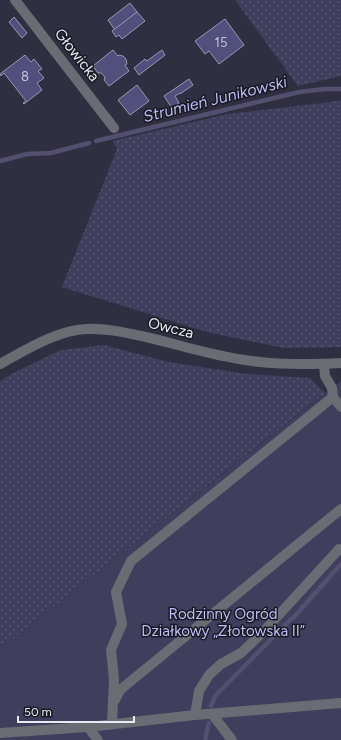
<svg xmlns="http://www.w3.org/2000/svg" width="341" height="740" viewBox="0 0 341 740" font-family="Figtree,sans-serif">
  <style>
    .grass { fill: url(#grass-dots) }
    .garden { fill: #3f3e5d }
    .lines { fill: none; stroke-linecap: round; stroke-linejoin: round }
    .stream { stroke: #544f6e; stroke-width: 4.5 }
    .building { fill: #514f7c; stroke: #9898ae }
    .minor { stroke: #6b6b74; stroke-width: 10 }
    .labels { text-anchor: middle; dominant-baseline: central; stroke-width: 3; stroke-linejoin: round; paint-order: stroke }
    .number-label { font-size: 13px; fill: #c3c3d8 }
    .street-label { font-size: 15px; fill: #e9eaf6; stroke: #191921 }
    .park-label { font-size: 15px; fill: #bfbef9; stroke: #191921 }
    .water-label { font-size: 16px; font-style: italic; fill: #bab9f4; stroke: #191921 }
  </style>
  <defs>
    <pattern id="grass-dots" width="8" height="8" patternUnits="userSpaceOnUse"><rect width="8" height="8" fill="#3f3e5d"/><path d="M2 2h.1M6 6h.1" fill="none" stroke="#5b5a75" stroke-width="1.8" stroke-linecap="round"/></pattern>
  </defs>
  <rect width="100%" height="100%" fill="#302f41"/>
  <g class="grass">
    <path d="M235,0H341V76L298,86Z"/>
    <path d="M341,100V347L284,348L207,332L62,287L117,149L112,141L228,114L331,102Z"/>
    <path d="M104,345L168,362L247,374L310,378L325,393L0,649V381L13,373L61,350Z"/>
  </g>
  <path class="garden" d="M341,381V740H0V649Z"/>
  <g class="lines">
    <g class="stream">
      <path d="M96,141L299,92L325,89H341"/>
      <path d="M0,161L27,154L51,153L89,143"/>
      <path d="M293,618L341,564"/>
      <path d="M211,706L215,696L290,620"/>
      <path d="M205,740L209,723"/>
    </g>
  </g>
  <g class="building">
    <path d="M130,3L137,12L115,30L108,20Z"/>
    <path d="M137,12L145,21L122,39L119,35L116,37L112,31Z"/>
    <path d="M14,17L27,33L22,38L9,22Z"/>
    <path d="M225,19L244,45L219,64L209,51L205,54L195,41Z"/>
    <path d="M113,50L118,56L119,55L123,56L126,59L127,64L125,65L129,71L109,86L104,80L105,77L101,73H98L93,66Z"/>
    <path d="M162,50L165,55L139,75L134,68L145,59L147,61Z"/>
    <path d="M25,55L31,62L34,59L42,69L38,71L44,78L37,83L42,90L24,104L23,103L26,101L4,73L1,76L0,74Z"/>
    <path d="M189,79L193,85L180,94V93L175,96L179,103L172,108L164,96Z"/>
    <path d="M137,85L149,101L130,115L118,100Z"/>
  </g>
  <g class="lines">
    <g class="minor">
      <path d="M15,0L114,128"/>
      <path d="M0,364C26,350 57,330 87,329C107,328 127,333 146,337C172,343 197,351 223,356C262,365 301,365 341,363"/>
      <path d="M324,364L325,376L332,388L333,397"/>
      <path d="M115,700L120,690L341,509"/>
      <path d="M212,714L232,740"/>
      <path d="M195,715L199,691L209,675L221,664L241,653L265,630L339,549"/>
      <path d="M112,724L114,679L111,650L122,624L116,592L131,561L333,397L341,407"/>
      <path d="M88,727L98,740"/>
      <path d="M0,733L88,727L195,715L341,703"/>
    </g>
  </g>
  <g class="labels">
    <g class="number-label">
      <text x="221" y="42">15</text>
      <text x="25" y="76">8</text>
    </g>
    <g class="street-label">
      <text transform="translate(77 55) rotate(52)">Głowicka</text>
      <text transform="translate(171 328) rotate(14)">Owcza</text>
    </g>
    <g class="park-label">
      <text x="223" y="614">Rodzinny Ogród<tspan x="223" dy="17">Działkowy „Złotowska II”</tspan></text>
    </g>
    <g class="water-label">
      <text transform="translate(215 99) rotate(-14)">Strumień Junikowski</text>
    </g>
  </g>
  <path d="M18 716v6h116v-6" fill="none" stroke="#e9eaf6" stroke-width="2"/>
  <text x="24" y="716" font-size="12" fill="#e9eaf6" stroke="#191921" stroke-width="3" paint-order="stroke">50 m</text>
</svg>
